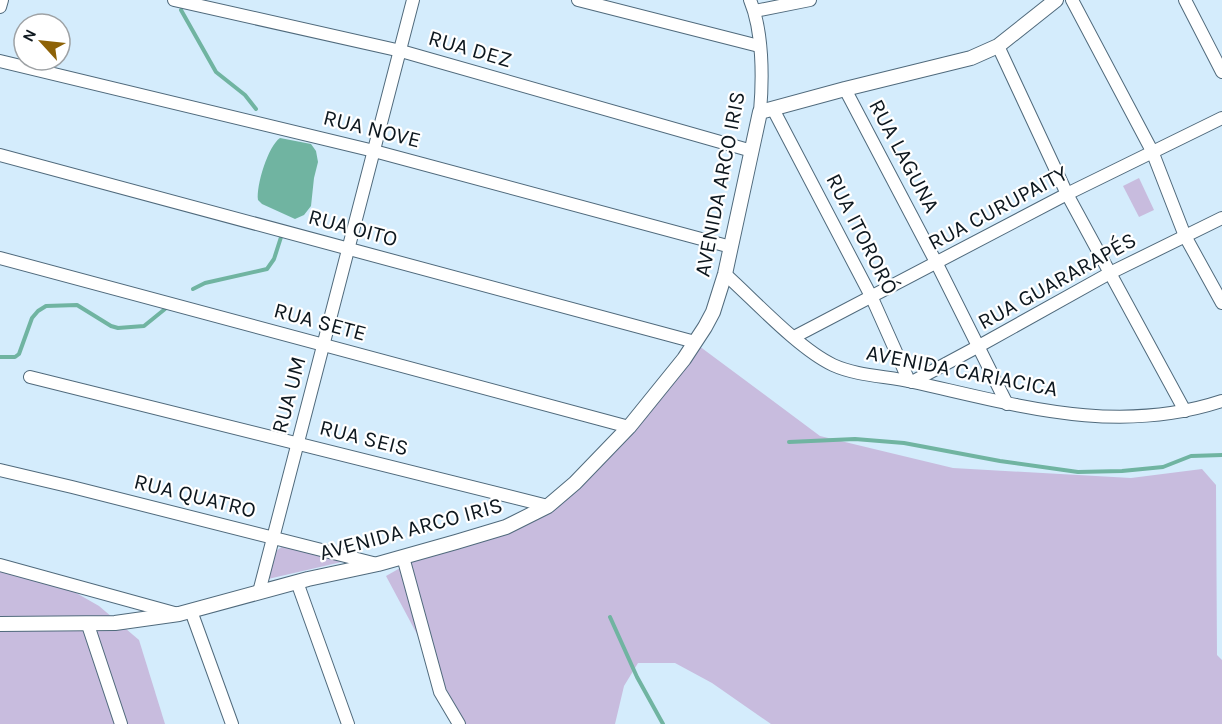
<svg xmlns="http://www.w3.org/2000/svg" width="1222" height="724" viewBox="0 0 1222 724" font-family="Karla,sans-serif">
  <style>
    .green { fill: #c8bcde }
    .water { fill: #70b4a1 }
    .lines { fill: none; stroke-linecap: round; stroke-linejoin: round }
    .stream { stroke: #70b4a1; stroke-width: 4 }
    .minor-casing { stroke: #506a7c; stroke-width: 14 }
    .tertiary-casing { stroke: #506a7c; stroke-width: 16 }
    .minor { stroke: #fff; stroke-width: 12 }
    .tertiary { stroke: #fff; stroke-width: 14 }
    .labels { text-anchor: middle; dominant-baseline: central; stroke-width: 4.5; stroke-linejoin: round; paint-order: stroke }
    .street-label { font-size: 22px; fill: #0d171e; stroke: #fff }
  </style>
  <rect width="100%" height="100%" fill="#d4ecfc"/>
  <g class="green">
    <path d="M1139,178L1154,210L1139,217L1123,186Z"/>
    <path d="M695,343L820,436L953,468L1131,478L1202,469L1216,485L1217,655L1222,660V724H771L712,683L675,663H638L624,686L615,724H465L386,576L409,563L548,505L581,483Z"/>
    <path d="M284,545L346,561L268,579L275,552Z"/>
    <path d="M0,571L57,582L99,606L139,640L165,724H0Z"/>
  </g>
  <path class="water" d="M280,138L311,144L316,151L318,162L314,178L311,206L304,215L295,219L262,204L258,200C256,186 268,146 280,138Z"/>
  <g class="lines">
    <g class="stream">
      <path d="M181,10L216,72L245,95L256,109"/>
      <path d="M193,289L205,283L267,269L274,259L282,234"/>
      <path d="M0,357H15L19,354L32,318L38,311L46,306L77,305L111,326L118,328L144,326L165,309"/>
      <path d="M789,442L855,439L904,443L1000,461L1078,472L1122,471L1163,467L1191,456L1222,455"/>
      <path d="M610,617L637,677L663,724"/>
    </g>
    <g class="minor-casing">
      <g id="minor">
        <path d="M174,0L401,51L752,151"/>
        <path d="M578,0L759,46"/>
        <path d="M750,0C763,31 763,78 760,112"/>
        <path d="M1072,0L1152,151L1185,236L1222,303"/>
        <path d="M1185,0L1222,72"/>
        <path d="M0,7L2,0"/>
        <path d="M755,11L810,0"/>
        <path d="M998,46L1067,194L1185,411"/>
        <path d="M0,61L374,151L731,247"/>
        <path d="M845,89L937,264L1007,404"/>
        <path d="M773,109L872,298L909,381"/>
        <path d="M0,155L695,342"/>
        <path d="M0,258L629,427"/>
        <path d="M725,274C754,300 799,349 833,365C857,376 887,376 913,382C1017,405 1116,436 1222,401"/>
        <path d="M794,337L1067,194L1222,118"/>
        <path d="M30,377L548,506"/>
        <path d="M912,382L979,346L1110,273L1222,218"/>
        <path d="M0,470L72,487L377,564"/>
        <path d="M403,557L440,692L459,724"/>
        <path d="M0,565L178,614"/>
        <path d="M297,582L348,724"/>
        <path d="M259,592L413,0"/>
        <path d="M191,611L232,724"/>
        <path d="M88,625L121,724"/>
      </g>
    </g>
    <g class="tertiary-casing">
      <path id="tertiary" d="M0,624L115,623L179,614L308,579L378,564L456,542L506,527L548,506L575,483L629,427L684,359L705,327L713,312L725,274L760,112L845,89L971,58L998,46L1056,0"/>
    </g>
    <use href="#minor" class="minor"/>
    <use href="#tertiary" class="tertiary"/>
  </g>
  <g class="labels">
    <g class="street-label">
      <text transform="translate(470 49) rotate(16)">RUA DEZ</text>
      <text transform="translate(372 129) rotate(14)">RUA NOVE</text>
      <text transform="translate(904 156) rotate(62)">RUA LAGUNA</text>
      <text transform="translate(720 184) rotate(-79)">AVENIDA ARCO IRIS</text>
      <text transform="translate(998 208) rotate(-28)">RUA CURUPAITY</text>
      <text transform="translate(353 228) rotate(15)">RUA OITO</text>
      <text transform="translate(862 234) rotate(63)">RUA ITORORÓ</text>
      <text transform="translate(1057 281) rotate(-29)">RUA GUARARAPÉS</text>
      <text transform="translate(320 322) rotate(15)">RUA SETE</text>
      <text transform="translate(962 371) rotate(11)">AVENIDA CARIACICA</text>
      <text transform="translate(289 395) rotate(-75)">RUA UM</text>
      <text transform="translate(364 438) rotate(14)">RUA SEIS</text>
      <text transform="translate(195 496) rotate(14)">RUA QUATRO</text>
      <text transform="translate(411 529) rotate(-15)">AVENIDA ARCO IRIS</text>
    </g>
  </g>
  <g transform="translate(42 42) rotate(297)"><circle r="28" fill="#ffffff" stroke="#9ea2a5" stroke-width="1.5"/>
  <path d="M0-4.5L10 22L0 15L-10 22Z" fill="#8d6207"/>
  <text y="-9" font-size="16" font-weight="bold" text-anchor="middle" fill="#0d171e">N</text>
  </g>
</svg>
